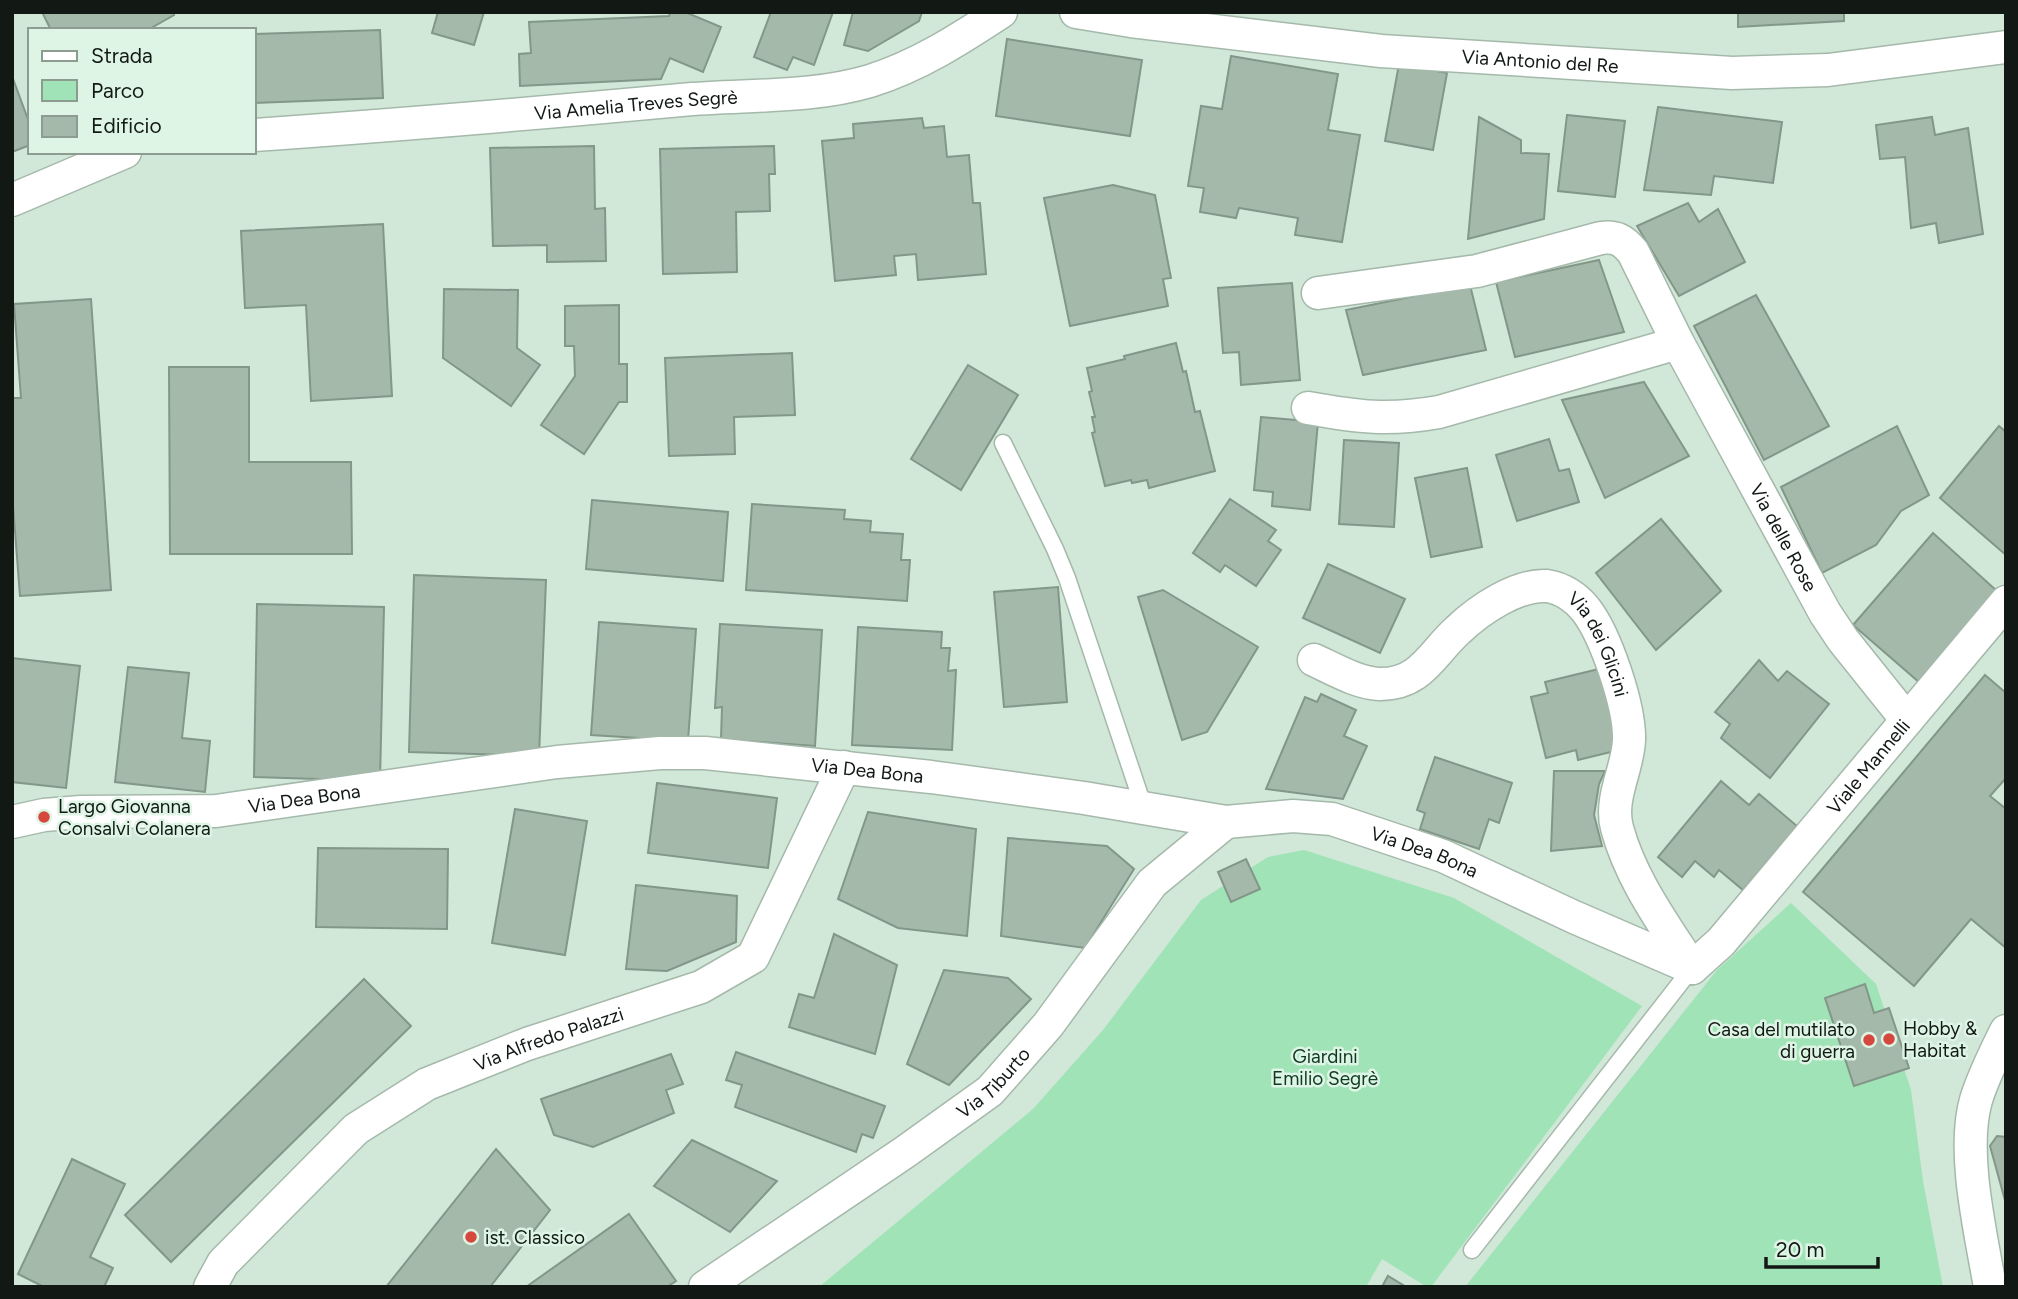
<svg xmlns="http://www.w3.org/2000/svg" width="2018" height="1299" viewBox="0 0 2018 1299" font-family="Figtree,sans-serif">
  <style>
    .green { fill: #a0e3b7 }
    .building { fill: #a5b9ab; stroke: #839789; stroke-width: 2 }
    .lines { fill: none; stroke-linecap: round; stroke-linejoin: round }
    .service-casing { stroke: #a5b9ab; stroke-width: 19 }
    .minor-casing { stroke: #a5b9ab; stroke-width: 35 }
    .service { stroke: #fff; stroke-width: 16 }
    .minor { stroke: #fff; stroke-width: 32 }
    .poi-dot { fill: #d6483e; stroke: #def4e5; stroke-width: 2.5 }
    .labels { text-anchor: middle; dominant-baseline: central; stroke-width: 5; stroke-linejoin: round; paint-order: stroke }
    .street-label { font-size: 19px; fill: #121914; stroke: #def4e5 }
    .poi-label { font-size: 19px; fill: #121914; stroke: #def4e5; text-anchor: start }
    .park-label { font-size: 19px; fill: #0f3a22; stroke: #def4e5 }
  </style>
  <rect width="100%" height="100%" fill="#d1e7d8"/>
  <g class="green">
    <path d="M1304,850L1454,898L1642,1006L1431,1287H1427L1382,1259L1366,1287H819L1033,1109L1103,1030L1201,900L1268,857Z"/>
    <path d="M1791,903L1876,984L1911,1090L1923,1181L1943,1287H1465L1717,970Z"/>
  </g>
  <g class="building">
    <path d="M42,12H173L174,15L153,27L154,30H51Z"/>
    <path d="M438,12H484L474,45L432,33Z"/>
    <path d="M670,12H685L721,27L703,72L670,58L661,79L520,86L519,54L531,53L529,22L669,16Z"/>
    <path d="M771,12H833L814,65L793,57L787,70L754,57Z"/>
    <path d="M853,12H922L919,21L868,51L844,45Z"/>
    <path d="M1738,12H1844V21L1738,27Z"/>
    <path d="M380,30L383,98L254,103V34Z"/>
    <path d="M1007,39L1142,60L1130,136L996,116Z"/>
    <path d="M1231,56L1338,74L1328,130L1360,135L1342,242L1295,235L1298,218L1239,208L1236,218L1200,212L1204,188L1188,186L1201,106L1222,109Z"/>
    <path d="M1399,64L1447,73L1433,150L1385,141Z"/>
    <path d="M12,76L30,125V145L12,152Z"/>
    <path d="M1658,107L1782,122L1773,183L1714,176L1711,195L1644,190Z"/>
    <path d="M1567,115L1625,121L1615,197L1558,191Z"/>
    <path d="M1479,117L1521,140V153L1549,154L1544,219L1468,239Z"/>
    <path d="M1932,117L1935,135L1968,128L1983,234L1939,243L1936,223L1911,228L1905,157L1880,159L1876,125Z"/>
    <path d="M922,118L924,128L944,126L947,157L969,155L973,203H980L986,274L918,280L916,254L894,256L896,275L835,281L822,141L854,138L853,124Z"/>
    <path d="M594,146L595,209L605,208L606,261L547,262V245L493,246L490,148Z"/>
    <path d="M774,146L775,174H769L770,211L736,212L737,272L663,274L660,149Z"/>
    <path d="M1113,185L1155,195L1171,278L1163,279L1168,306L1070,326L1044,198Z"/>
    <path d="M1688,203L1699,222L1718,209L1745,262L1679,296L1637,226Z"/>
    <path d="M383,224L392,396L311,401L306,305L245,308L241,231Z"/>
    <path d="M1599,260L1624,332L1515,357L1496,282Z"/>
    <path d="M1292,283L1300,380L1241,385L1239,352L1223,353L1218,288Z"/>
    <path d="M1470,285L1486,350L1363,375L1346,310Z"/>
    <path d="M444,289L518,290L517,348L540,365L511,406L443,358Z"/>
    <path d="M1756,295L1829,426L1764,460L1694,326Z"/>
    <path d="M91,299L111,590L20,596L12,492V398H21L14,304Z"/>
    <path d="M619,305V364H627V402H619L584,454L541,425L575,376L574,346H565V306Z"/>
    <path d="M1176,343L1183,372L1186,371L1195,412L1200,411L1215,471L1149,488L1147,480L1132,483L1131,480L1105,486L1092,433L1095,432L1092,417H1095L1089,392L1092,391L1087,368L1125,359L1124,356Z"/>
    <path d="M792,353L795,415L734,417L735,454L669,456L665,358Z"/>
    <path d="M968,365L1018,395L961,490L911,459Z"/>
    <path d="M169,367H249V462H351L352,554H170Z"/>
    <path d="M1644,382L1689,456L1605,498L1562,400Z"/>
    <path d="M1261,417L1318,422L1310,510L1272,506L1273,492L1254,490Z"/>
    <path d="M1897,426L1929,495L1901,511L1876,545L1822,573L1781,487Z"/>
    <path d="M1999,426L2006,432V555L1940,498Z"/>
    <path d="M1549,439L1559,471L1569,469L1579,502L1517,521L1496,455Z"/>
    <path d="M1344,440L1399,443L1394,527L1339,524Z"/>
    <path d="M1467,468L1482,547L1431,557L1415,478Z"/>
    <path d="M1230,499L1276,530L1268,541L1281,550L1256,586L1225,565L1220,572L1193,553Z"/>
    <path d="M592,500L728,512L723,581L586,569Z"/>
    <path d="M752,504L845,510L844,519L871,521L870,532L903,534L901,560H910L907,601L746,590Z"/>
    <path d="M1661,519L1721,591L1656,650L1596,573Z"/>
    <path d="M1933,533L1997,591L1920,683L1853,625Z"/>
    <path d="M1328,564L1405,599L1380,653L1303,618Z"/>
    <path d="M414,575L546,580L539,756L409,752Z"/>
    <path d="M1058,587L1067,702L1004,707L994,592Z"/>
    <path d="M1163,590L1258,647L1207,732L1182,740L1138,597Z"/>
    <path d="M257,604L384,607L380,781L254,777Z"/>
    <path d="M599,622L696,629L688,741L591,735Z"/>
    <path d="M720,624L822,630L815,746L721,739L722,707L715,708Z"/>
    <path d="M858,627L942,632L941,648H950L948,671L956,670L952,750L852,745Z"/>
    <path d="M12,658L80,666L66,788L12,782Z"/>
    <path d="M1759,660L1778,681L1787,671L1829,704L1770,778L1721,738L1730,724L1715,712Z"/>
    <path d="M128,667L189,673L182,738L210,741L205,792L115,782Z"/>
    <path d="M1607,667L1627,748L1578,760L1576,750L1546,758L1531,697L1548,693L1545,682Z"/>
    <path d="M1985,675L2006,693V778L1990,796L2006,809V948L1971,919L1914,986L1803,892Z"/>
    <path d="M1321,694L1356,710L1344,736L1367,746L1343,799L1266,789L1305,697L1317,702Z"/>
    <path d="M1435,757L1512,783L1499,823L1489,819L1479,849L1420,829L1425,813L1417,810Z"/>
    <path d="M1554,771H1605L1599,784L1594,815L1602,846L1551,851Z"/>
    <path d="M1721,781L1749,805L1759,794L1797,826L1743,890L1719,870L1714,877L1695,861L1682,877L1658,857Z"/>
    <path d="M657,783L777,798L768,868L648,853Z"/>
    <path d="M515,809L587,821L565,955L492,943Z"/>
    <path d="M868,812L976,829L967,936L898,928L838,899Z"/>
    <path d="M1008,838L1107,846L1134,869L1085,948L1001,936Z"/>
    <path d="M318,848L448,849L447,929L316,927Z"/>
    <path d="M1246,859L1260,889L1231,902L1218,872Z"/>
    <path d="M636,885L737,896L736,942L667,971L626,969Z"/>
    <path d="M834,934L897,965L875,1054L789,1027L799,994L814,998Z"/>
    <path d="M944,970L1008,978L1031,999L949,1085L907,1064Z"/>
    <path d="M364,979L411,1026L171,1262L125,1215Z"/>
    <path d="M1865,984L1874,1013L1889,1008L1909,1068L1854,1086L1825,998Z"/>
    <path d="M736,1052L885,1106L873,1138L862,1134L856,1152L735,1107L742,1085L726,1080Z"/>
    <path d="M671,1054L683,1084L666,1090L674,1113L593,1147L554,1135L541,1099Z"/>
    <path d="M1997,1136L2006,1137V1204L1990,1146Z"/>
    <path d="M692,1140L777,1181L730,1232L654,1186Z"/>
    <path d="M496,1149L550,1210L490,1287H386Z"/>
    <path d="M72,1159L125,1184L90,1257L113,1268L104,1287H44L18,1274Z"/>
    <path d="M629,1214L676,1281L667,1287H526Z"/>
    <path d="M1388,1276L1406,1287H1382Z"/>
    <path d="M1388,1276L1406,1287H1382Z"/>
  </g>
  <g class="lines">
    <g class="service-casing">
      <g id="service">
        <path d="M1003,443L1055,549L1067,578L1144,808"/>
        <path d="M1472,1250L1692,968"/>
      </g>
    </g>
    <g class="minor-casing">
      <g id="minor">
        <path id="s1" d="M1076,12L1131,21L1381,51L1732,73L1828,70L2006,47"/>
        <path id="s2" d="M254,135C396,125 539,113 681,100C744,94 809,99 870,81C918,66 960,39 1001,12"/>
        <path d="M12,200L125,152"/>
        <path d="M1318,293L1477,271L1601,238C1616,236 1623,240 1633,252L1678,343"/>
        <path id="s3" d="M1308,408C1358,417 1388,421 1439,412L1678,343L1825,613L1843,640L1907,720"/>
        <path id="s4" d="M1314,660C1334,669 1357,683 1379,684C1421,685 1432,653 1458,630C1479,610 1517,584 1547,586C1562,588 1577,598 1586,610C1606,636 1630,707 1629,740C1628,769 1609,798 1617,828C1631,880 1664,924 1692,968"/>
        <path id="s5" d="M12,822L44,815L81,812L216,811L557,762L660,753H705L931,777L1084,798L1226,822L1293,816L1332,819L1443,856L1574,917L1692,968"/>
        <path id="s6" d="M1692,968L1721,942L2006,602"/>
        <path id="s7" d="M210,1287L223,1263L356,1129L427,1084L527,1044L701,987L753,957L844,767"/>
        <path id="s8" d="M705,1287L905,1152L990,1091L1048,1025L1152,883L1226,822"/>
        <path d="M1990,1287C1981,1234 1961,1152 1976,1100C1983,1077 1995,1053 2006,1031"/>
      </g>
    </g>
    <use href="#service" class="service"/>
    <use href="#minor" class="minor"/>
  </g>
  <g class="poi-dot">
    <circle cx="44" cy="817" r="7"/>
    <circle cx="1889" cy="1039" r="7"/>
    <circle cx="1869" cy="1040" r="7"/>
    <circle cx="471" cy="1237" r="7"/>
  </g>
  <g class="labels">
    <g class="street-label">
      <text stroke="none"><textPath href="#s1" startOffset="467">Via Antonio del Re</textPath></text>
      <text stroke="none"><textPath href="#s2" startOffset="383">Via Amelia Treves Segrè</textPath></text>
      <text stroke="none"><textPath href="#s3" startOffset="602">Via delle Rose</textPath></text>
      <text stroke="none"><textPath href="#s4" startOffset="354">Via dei Glicini</textPath></text>
      <text stroke="none"><textPath href="#s6" startOffset="268">Viale Mannelli</textPath></text>
      <text stroke="none"><textPath href="#s5" startOffset="861">Via Dea Bona</textPath></text>
      <text stroke="none"><textPath href="#s5" startOffset="294">Via Dea Bona</textPath></text>
      <text stroke="none"><textPath href="#s5" startOffset="1428">Via Dea Bona</textPath></text>
      <text stroke="none"><textPath href="#s7" startOffset="430">Via Alfredo Palazzi</textPath></text>
      <text stroke="none"><textPath href="#s8" startOffset="354">Via Tiburto</textPath></text>
    </g>
    <g class="poi-label">
      <text x="58" y="806">Largo Giovanna<tspan x="58" dy="22">Consalvi Colanera</tspan></text>
      <text x="1903" y="1028">Hobby &amp;<tspan x="1903" dy="22">Habitat</tspan></text>
      <text x="1855" y="1029" text-anchor="end">Casa del mutilato<tspan x="1855" dy="22">di guerra</tspan></text>
      <text x="485" y="1237">ist. Classico</text>
    </g>
    <g class="park-label">
      <text x="1325" y="1056">Giardini<tspan x="1325" dy="22">Emilio Segrè</tspan></text>
    </g>
  </g>
  <rect width="2018" height="1299" fill="none" stroke="#121914" stroke-width="28"/>
  <rect x="28" y="28" width="228" height="126" fill="#def4e5" stroke="#8c9c91" stroke-width="2"/>
  <rect x="42" y="51" width="35" height="10" fill="#ffffff" stroke="#8c9c91" stroke-width="2"/>
  <text x="91" y="63" font-size="21" fill="#121914">Strada</text>
  <rect x="42" y="80" width="35" height="21" fill="#a0e3b7" stroke="#8c9c91" stroke-width="2"/>
  <text x="91" y="98" font-size="21" fill="#121914">Parco</text>
  <rect x="42" y="116" width="35" height="21" fill="#a5b9ab" stroke="#8c9c91" stroke-width="2"/>
  <text x="91" y="133" font-size="21" fill="#121914">Edificio</text>
  <path d="M1766 1257v10h112v-10" fill="none" stroke="#121914" stroke-width="3.5"/>
  <text x="1776" y="1257" font-size="21" fill="#121914" stroke="#def4e5" stroke-width="5" paint-order="stroke">20 m</text>
</svg>
